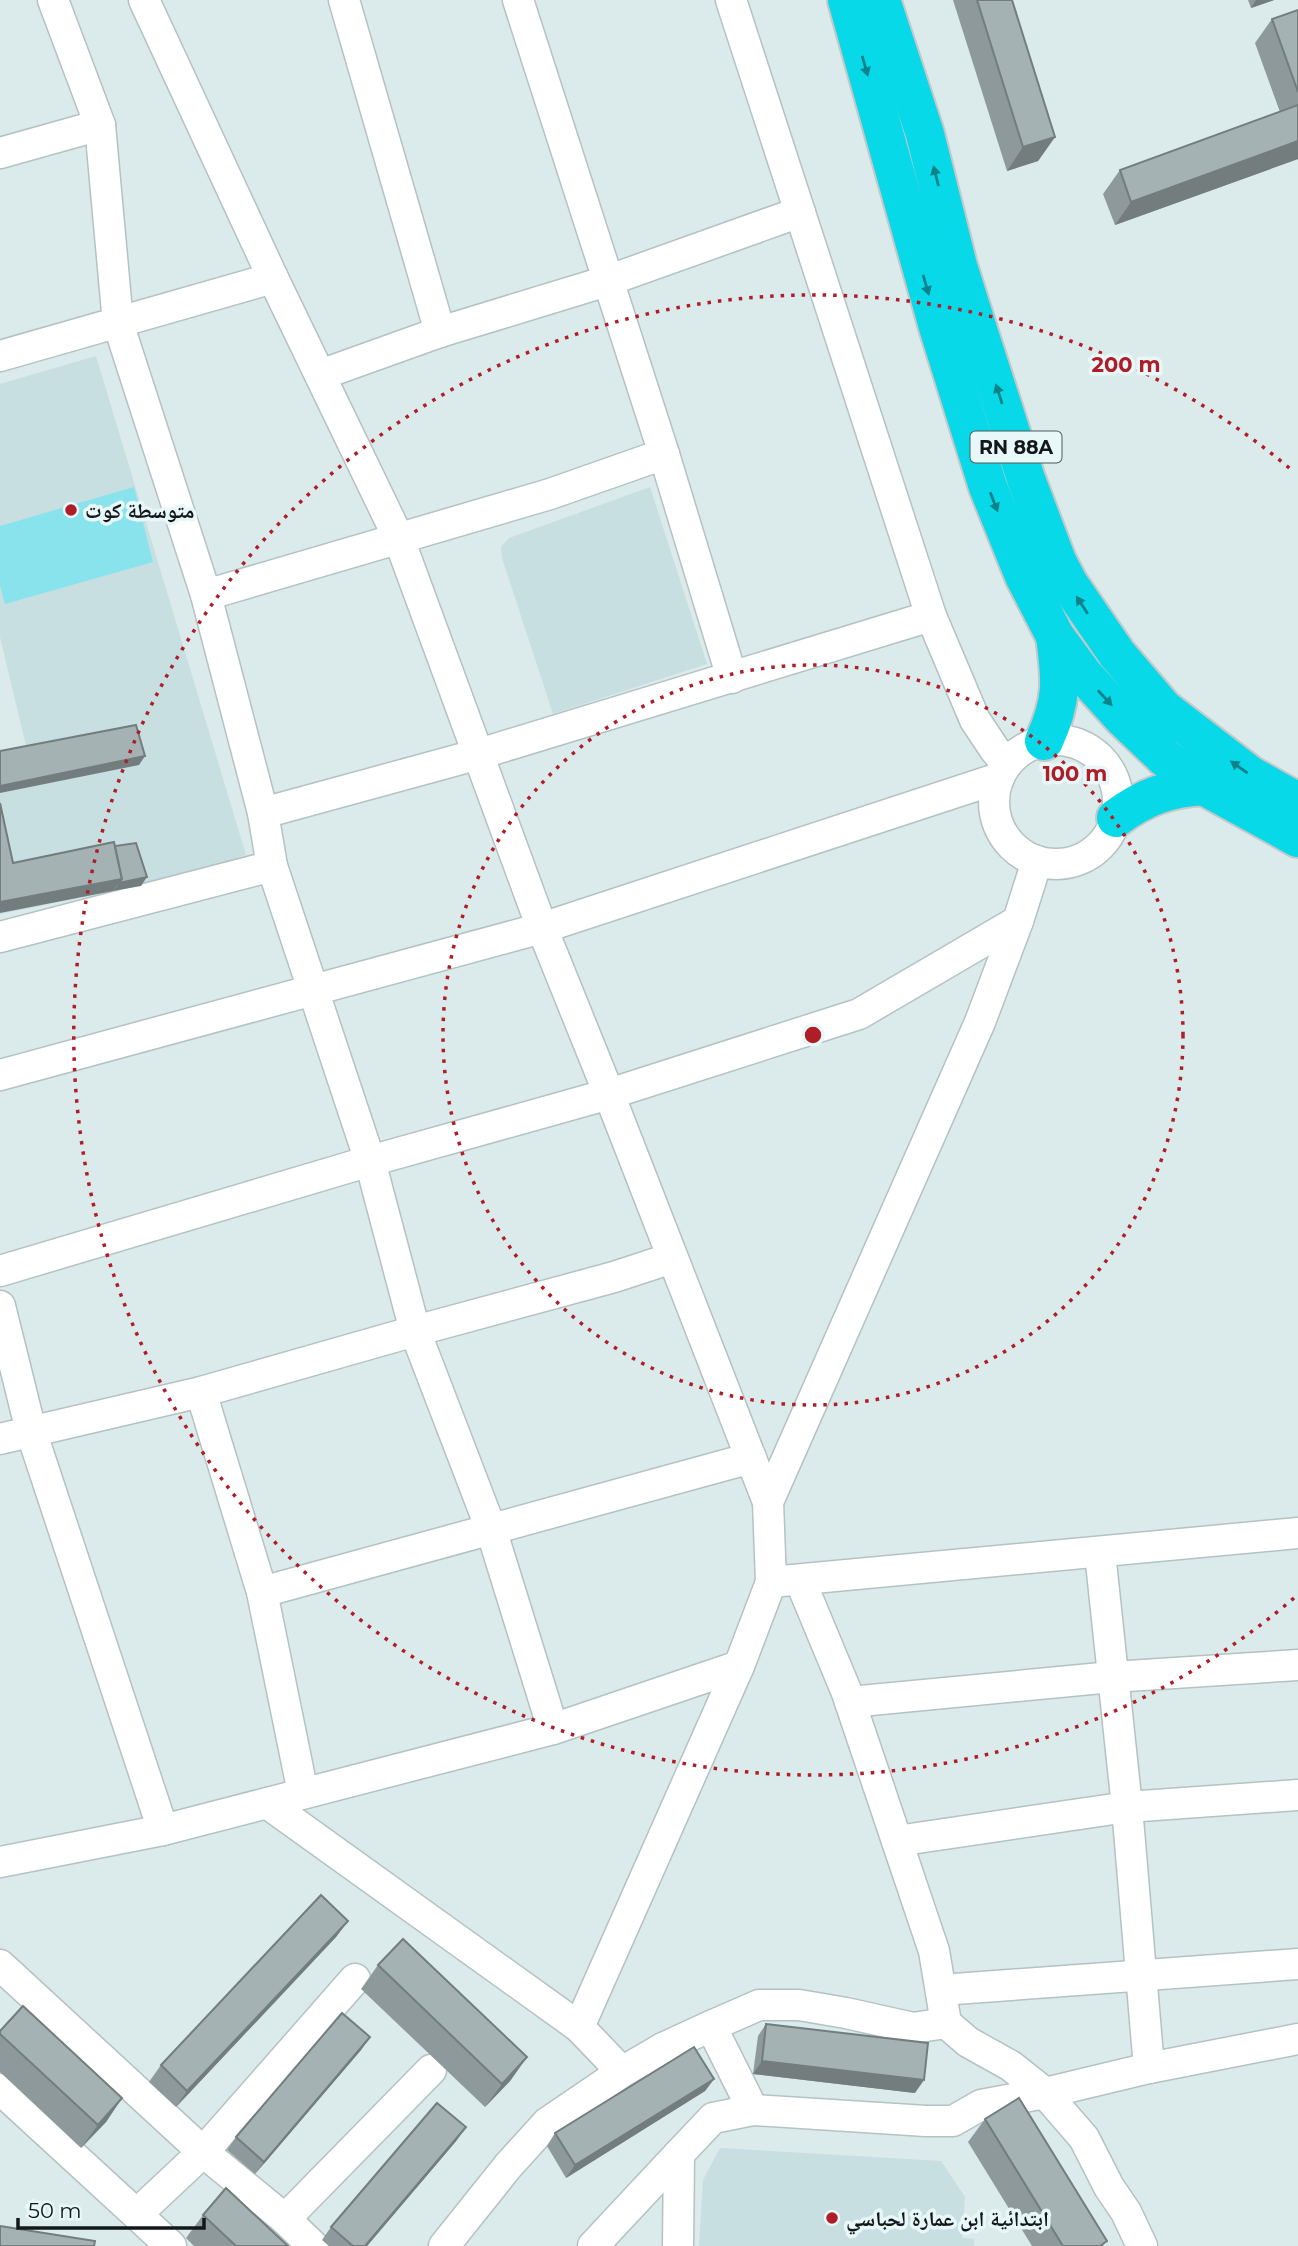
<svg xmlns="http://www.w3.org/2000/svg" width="1298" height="2246" viewBox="0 0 1298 2246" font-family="Montserrat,'Noto Naskh Arabic',sans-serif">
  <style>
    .built { fill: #c7dfe1 }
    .green { fill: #88e3ec }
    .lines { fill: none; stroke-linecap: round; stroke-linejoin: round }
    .minor-casing { stroke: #b4c2c3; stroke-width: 33 }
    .highway-casing { stroke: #c6c7c8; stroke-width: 42 }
    .minor { stroke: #fff; stroke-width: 30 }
    .highway { stroke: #07d9e9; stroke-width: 38 }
    .wall { fill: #8d999a }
    .shaded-wall { fill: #737d7d }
    .building { fill: #a4b2b3; stroke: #737d7d; stroke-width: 2 }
    .oneway { fill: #0c828b }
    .ring { fill: none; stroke: #af1d28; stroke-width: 3.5; stroke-dasharray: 3.5 7 }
    .poi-dot { fill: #af1d28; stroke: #e8f7f8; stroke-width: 2.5 }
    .labels { text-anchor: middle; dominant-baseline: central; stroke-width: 7; stroke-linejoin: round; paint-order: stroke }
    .shield { fill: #e8f7f8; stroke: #525a5b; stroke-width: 2 }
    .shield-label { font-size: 19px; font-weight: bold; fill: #121718 }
    .poi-label { font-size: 21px; font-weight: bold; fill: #121718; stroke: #e8f7f8; text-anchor: start }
    .centre { fill: #af1d28; stroke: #e8f7f8; stroke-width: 3.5 }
    .ring-label { font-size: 21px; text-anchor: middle; font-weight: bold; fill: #af1d28; stroke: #e8f7f8; stroke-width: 7; stroke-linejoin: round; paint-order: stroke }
  </style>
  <rect width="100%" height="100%" fill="#dbeaeb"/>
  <g class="built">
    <path d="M96,356L246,855L141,886L0,914V759L28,754L0,637V384Z"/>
    <path d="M650,487L707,664L553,714L502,558L501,547L509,538Z"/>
    <path d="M720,2148L941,2161L965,2197L962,2238L974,2239V2246H699L703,2180Z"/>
  </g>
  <path class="green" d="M134,487L153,562L5,604L0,586V526Z"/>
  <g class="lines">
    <g class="minor-casing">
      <g id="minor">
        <path d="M53,0L100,125L118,323L206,595L263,813L272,866L370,1161L415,1331L491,1529L553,1729"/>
        <path d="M144,0L273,278L399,539L542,928L609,1094L768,1502"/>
        <path d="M344,0L440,332"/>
        <path d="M518,0L664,454L732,678"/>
        <path d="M731,0L931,616L975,720L995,750L1007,764"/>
        <path d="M0,153L100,125"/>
        <path d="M0,356L273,278"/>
        <path d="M320,375L440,332L607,281L800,212"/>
        <path d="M206,595L550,494L664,454"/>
        <circle cx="1056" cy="802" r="62"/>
        <path d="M263,813L479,754L931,616"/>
        <path d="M0,937L272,866"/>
        <path d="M0,1075L542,928L999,778"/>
        <path d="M0,1271L370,1161L609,1094L859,1014L1018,921"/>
        <path d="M0,1306L31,1431L163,1830"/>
        <path d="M201,1392L262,1592L303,1793"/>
        <path d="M0,1439L201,1392L415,1331L614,1277L672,1258"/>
        <path d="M1100,1553L1127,1807L1149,2068"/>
        <path d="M800,1580L847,1693L934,1951L946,2023"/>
        <path d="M771,1582L1298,1533"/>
        <path d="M262,1592L751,1458"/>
        <path d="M850,1702L1112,1677L1298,1665"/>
        <path d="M267,1803L579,2027L739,1666"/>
        <path d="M897,1841L1127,1807L1298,1795"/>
        <path d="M0,1862L163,1830L553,1729L739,1666L771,1582L768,1502L980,1022L1018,921L1037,861"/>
        <path d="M0,1965L203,2152L285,2219L313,2246"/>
        <path d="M941,1990L1298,1964"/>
        <path d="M711,2026L753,2110"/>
        <path d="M579,2027L622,2072"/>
        <path d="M0,2089L171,2246"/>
        <path d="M137,2214L203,2152L355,1979"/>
        <path d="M285,2219L431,2070"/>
        <path d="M444,2246L508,2166L547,2123L622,2072L663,2048L711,2026L759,2005H799L846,2013L913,2028L946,2023L968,2042L1011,2066L1045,2093L1084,2138L1109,2187L1126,2212L1142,2246"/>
        <path d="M593,2246L679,2154"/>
        <path d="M678,2246L679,2154L713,2118L753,2110L926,2121H953L981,2105L1045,2093L1149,2068L1298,2039"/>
      </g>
    </g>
    <g class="highway-casing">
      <g id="highway">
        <path d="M847,0L938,327L988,487L1024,576L1055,636L1083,674L1123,718L1165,758L1204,786L1298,838"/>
        <path d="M881,0L925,134L958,266L979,333L1026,479L1057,561L1069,584L1117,654L1164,709L1250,775L1298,802"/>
        <path d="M1044,741C1063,700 1061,680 1055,636"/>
        <path d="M1116,818C1144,797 1169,788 1204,786"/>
      </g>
    </g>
    <use href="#minor" class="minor"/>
    <use href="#highway" class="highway"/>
  </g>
  <g class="wall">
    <path d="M953,0H1012L1055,137L1038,161L1007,171Z"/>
    <path d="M1248,0H1274L1251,8Z"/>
    <path d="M1298,10V159L1115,225L1103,194L1120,170L1280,112L1255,43L1272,19Z"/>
    <path d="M348,1921L336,1937L176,2107L149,2082L161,2065Z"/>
    <path d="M378,1965L527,2057L510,2081L485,2107L361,1989Z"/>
    <path d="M766,2024L915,2093L753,2074L758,2036Z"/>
    <path d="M0,2031L122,2098L106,2122L81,2148L0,2072Z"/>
    <path d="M370,2037L361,2050L255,2174L227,2150L236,2137Z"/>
    <path d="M714,2079L705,2091L566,2178L547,2146L555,2133Z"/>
    <path d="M985,2119L1104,2246H1032L968,2142Z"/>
    <path d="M457,2140L367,2246H329L322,2240L331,2227Z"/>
    <path d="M203,2215L288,2246H194L186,2238Z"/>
  </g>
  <g class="shaded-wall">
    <path d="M1256,0H1274L1251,8Z"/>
    <path d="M1055,137L1038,161L1007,171L1023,147Z"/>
    <path d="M1298,141V159L1115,225L1131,202Z"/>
    <path d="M145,756L139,765L0,793V786Z"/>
    <path d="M147,877L141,886L113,891L119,883Z"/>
    <path d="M122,879L113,891L0,913V902Z"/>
    <path d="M348,1921L336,1937L176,2107L187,2091Z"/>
    <path d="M370,2037L361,2050L255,2174L264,2162Z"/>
    <path d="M527,2057L510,2081L485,2107L502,2084Z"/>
    <path d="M762,2061L924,2080L915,2093L753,2074Z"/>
    <path d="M714,2079L705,2091L566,2178L575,2165Z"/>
    <path d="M122,2098L106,2122L81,2148L98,2125Z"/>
    <path d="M466,2127L457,2140L367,2246H365Z"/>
  </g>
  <g class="building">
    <path d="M977,0H1012L1055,137L1023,147Z"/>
    <path d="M1298,10V92L1272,19Z"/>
    <path d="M1298,105V141L1131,202L1120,170Z"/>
    <path d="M136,725L145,756L0,786V751Z"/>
    <path d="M0,803L13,863L114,842L122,879L0,902Z"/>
    <path d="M136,843L147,877L119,883L122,879L115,846Z"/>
    <path d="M321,1895L348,1921L187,2091L161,2065Z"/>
    <path d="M403,1939L527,2057L502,2084L378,1965Z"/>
    <path d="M23,2006L122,2098L98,2125L0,2034V2031Z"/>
    <path d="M342,2013L370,2037L264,2162L236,2137Z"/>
    <path d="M766,2024L928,2043L924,2080L762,2061Z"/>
    <path d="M694,2047L714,2079L575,2165L555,2133Z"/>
    <path d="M1019,2098L1107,2241L1100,2246H1063L985,2119Z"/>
    <path d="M437,2103L466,2127L365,2246H353L331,2227Z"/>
    <path d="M226,2188L288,2246H236L203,2215Z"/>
    <path d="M0,2226L95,2241L94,2246H0Z"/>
  </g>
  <defs><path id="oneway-solid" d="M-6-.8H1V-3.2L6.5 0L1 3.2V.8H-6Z" transform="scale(1.75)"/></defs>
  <g class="oneway">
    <use href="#oneway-solid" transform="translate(865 66) rotate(74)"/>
    <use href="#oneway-solid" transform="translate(936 176) rotate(-104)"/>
    <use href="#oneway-solid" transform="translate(926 285) rotate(74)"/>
    <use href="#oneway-solid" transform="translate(999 394) rotate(-108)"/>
    <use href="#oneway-solid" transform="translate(994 502) rotate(69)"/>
    <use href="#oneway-solid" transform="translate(1082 605) rotate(-123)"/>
    <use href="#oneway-solid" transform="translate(1105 698) rotate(47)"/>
    <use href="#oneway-solid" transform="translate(1239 767) rotate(-145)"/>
  </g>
  <g class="ring">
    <circle cx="813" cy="1035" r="370"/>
    <path d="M1294 1598A740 740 0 1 1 1294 472"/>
  </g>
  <g class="poi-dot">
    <circle cx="71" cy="510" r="7"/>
    <circle cx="832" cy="2218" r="7"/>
  </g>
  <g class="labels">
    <rect class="shield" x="970.5" y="431.5" width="91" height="31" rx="5"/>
    <g class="shield-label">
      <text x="1016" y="447">RN 88A</text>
    </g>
    <g class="poi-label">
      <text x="85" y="510">متوسطة كوت</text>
      <text x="846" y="2218">ابتدائية ابن عمارة لحباسي</text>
    </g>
  </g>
  <circle cx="813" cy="1035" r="10" class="centre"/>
  <g class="ring-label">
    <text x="1126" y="372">200 m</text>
    <text x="1075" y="781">100 m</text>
  </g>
  <path d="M18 2218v10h186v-10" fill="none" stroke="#121718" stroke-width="3.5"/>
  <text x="28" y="2218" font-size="21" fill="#121718" stroke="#e8f7f8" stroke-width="5" paint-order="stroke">50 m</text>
</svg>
